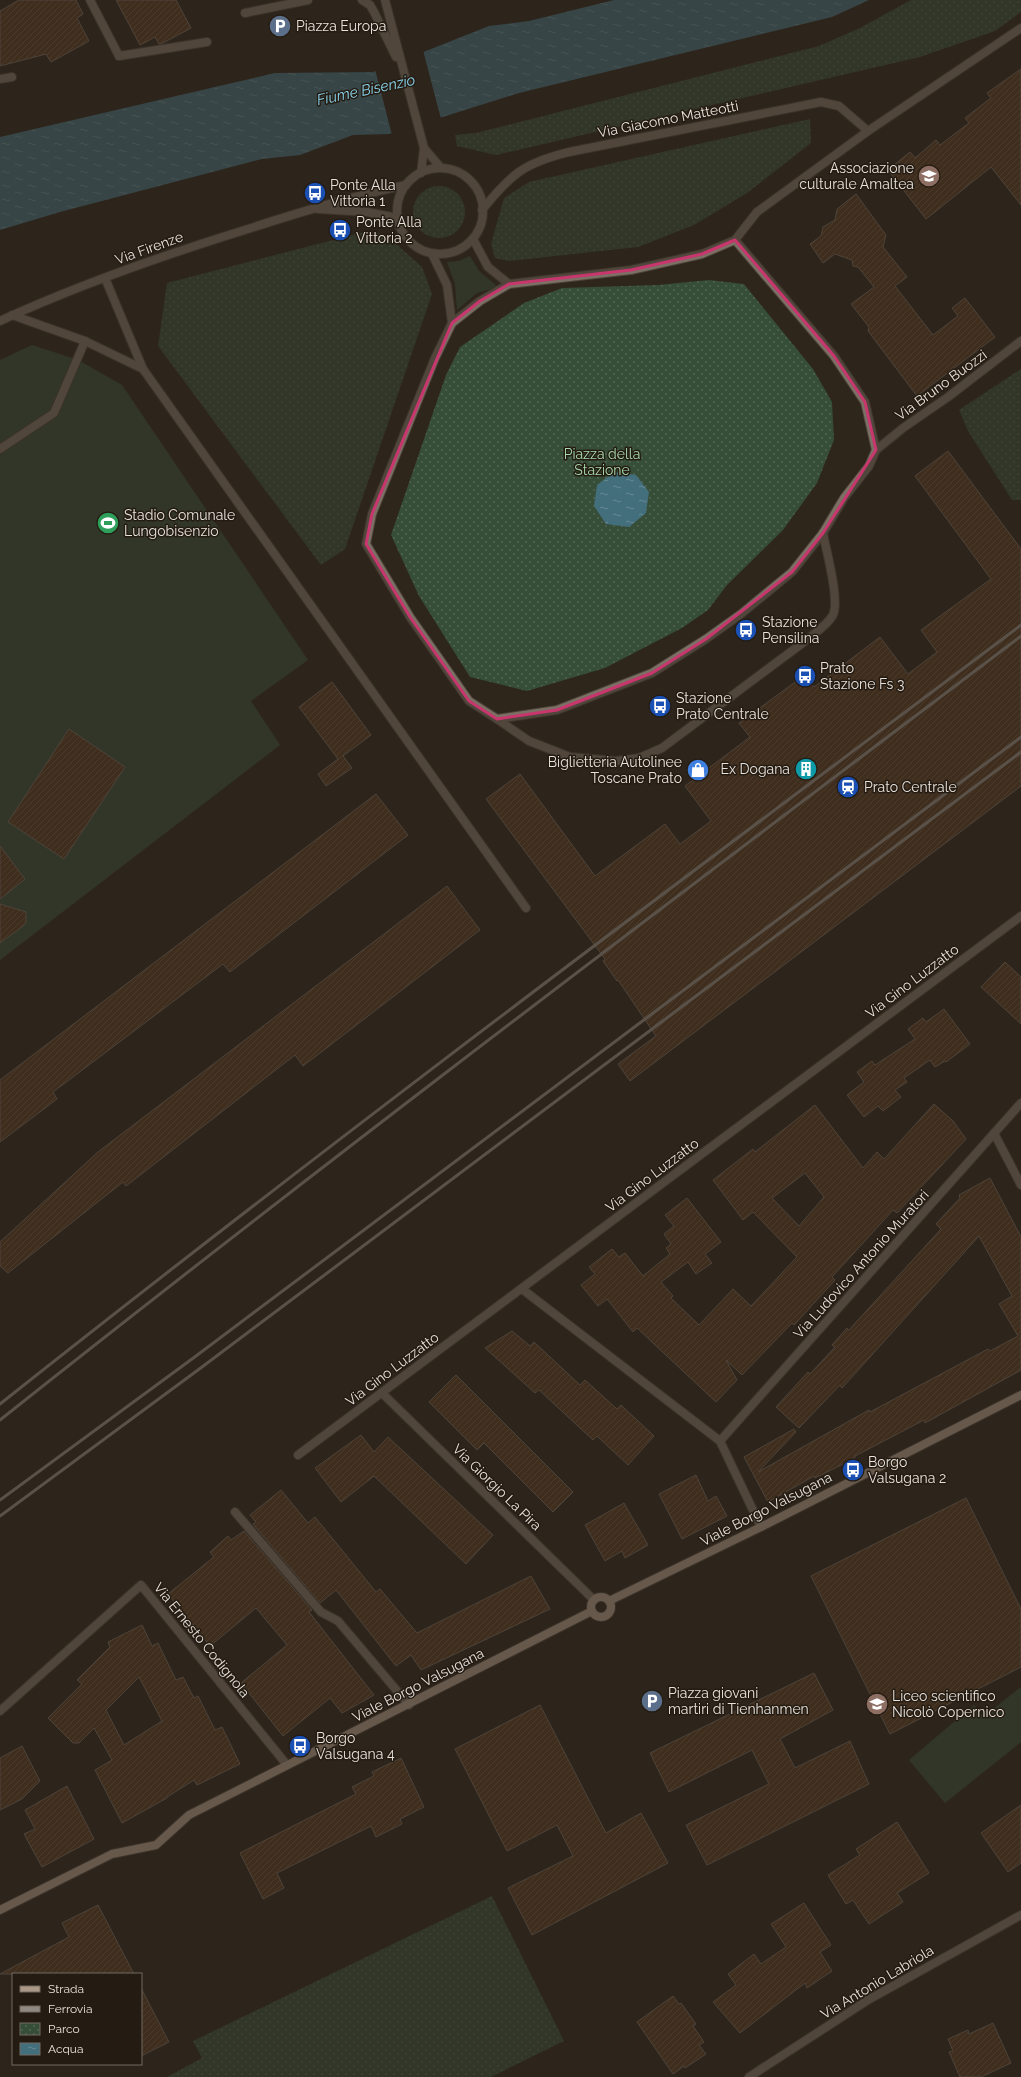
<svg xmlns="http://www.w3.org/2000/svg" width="1021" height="2077" viewBox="0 0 1021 2077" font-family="Raleway,sans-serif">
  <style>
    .grass { fill: #364d38 }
    .park { fill: url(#park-dots) }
    .water { fill: url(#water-ripples) }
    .pier { fill: #2e251b }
    .building { fill: url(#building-hatch); stroke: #74685e; fill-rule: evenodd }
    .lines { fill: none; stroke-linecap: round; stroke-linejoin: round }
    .service-casing { stroke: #4c433a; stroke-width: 10 }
    .minor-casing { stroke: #4c433a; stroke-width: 10 }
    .tertiary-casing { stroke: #4c433a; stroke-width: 10 }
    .secondary-casing { stroke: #4c433a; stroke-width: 10 }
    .service { stroke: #7c6f64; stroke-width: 8 }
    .minor { stroke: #7c6f64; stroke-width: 8 }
    .tertiary { stroke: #7c6f64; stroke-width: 8 }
    .secondary { stroke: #ac9886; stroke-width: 8 }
    .rail { stroke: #908981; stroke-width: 3 }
    .marked { fill: none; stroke: #c8366e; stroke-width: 3; stroke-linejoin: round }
    .labels { text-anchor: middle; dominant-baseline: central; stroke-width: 3; stroke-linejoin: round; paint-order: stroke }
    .poi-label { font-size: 14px; fill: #e8e2dc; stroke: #241c12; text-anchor: start }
    .street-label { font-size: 14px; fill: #e8e2dc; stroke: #241c12 }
    .park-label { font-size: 14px; fill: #a7daac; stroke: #241c12 }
    .water-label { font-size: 15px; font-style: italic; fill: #8bd5ef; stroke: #241c12 }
  </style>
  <defs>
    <pattern id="park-dots" width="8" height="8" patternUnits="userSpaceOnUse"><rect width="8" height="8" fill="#364d38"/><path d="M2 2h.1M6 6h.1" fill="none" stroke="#536654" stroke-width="1.8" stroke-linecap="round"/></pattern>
    <pattern id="water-ripples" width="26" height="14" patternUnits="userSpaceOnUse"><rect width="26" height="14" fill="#436e7c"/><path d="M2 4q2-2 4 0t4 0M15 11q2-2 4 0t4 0" fill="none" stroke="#678994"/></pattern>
    <pattern id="building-hatch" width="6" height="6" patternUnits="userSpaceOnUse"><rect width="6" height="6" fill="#543a22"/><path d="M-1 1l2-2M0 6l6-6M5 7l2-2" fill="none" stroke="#6d5642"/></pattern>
  </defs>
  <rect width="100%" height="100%" fill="#2e251b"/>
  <g class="grass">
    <path d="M470,256L479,271L498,287L477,293L457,310L455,284L447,262L459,261Z"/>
    <path d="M32,345L78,360L122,385L308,660L251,701L280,745L0,960V360Z"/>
    <path d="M1021,1687V1742L945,1803L909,1760L974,1705L983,1717Z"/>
  </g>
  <g class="park">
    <path d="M911,0H1021V12L995,31L920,57L496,155L457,146L455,135L476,133L819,46L860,28Z"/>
    <path d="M810,119L811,143L747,193L694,225L638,247L509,261L495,258L491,244L504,198L529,182Z"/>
    <circle cx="439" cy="212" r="26"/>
    <path d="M368,231L386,235L422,267L432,294L345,549L321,565L158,346L167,283Z"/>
    <path d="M709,280L744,284L813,369L832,402L834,440L817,483L783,530L727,585L708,610L682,628L605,668L527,691L470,677L419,596L391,535L446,375L460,347L524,303L562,288L658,285Z"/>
    <path d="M1021,369V500H1012L968,431L959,410Z"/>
    <path d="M492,1896L564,2041L491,2077H167L202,2058L193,2041Z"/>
  </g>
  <g class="water">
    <path d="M614,0H869L832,17L519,93L389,134L353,135L300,155L262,159L60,212L0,230V137L275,73L373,72L489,26L529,21Z"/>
    <path d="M614,472L636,475L649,492L646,513L629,527L606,524L594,506L597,485Z"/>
  </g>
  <path class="pier" d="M423,50L441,119L392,135L375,69Z"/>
  <g class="building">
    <path d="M19,0H76L83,14L77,18L89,41L51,62L46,54L0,66V11Z"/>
    <path d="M116,0H176L191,28L163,43L159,44L155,37L140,45Z"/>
    <path d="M1021,69V205L991,167L926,219L888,170L910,152L915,158L936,140L940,145L969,123L965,118L991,98L987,93Z"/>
    <path d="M856,194L886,235L883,247L907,277L895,286L933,335L958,316L952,308L965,298L995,337L917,396L868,331L869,327L851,304L874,287L858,267L853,266L852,260L835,254L823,263L810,244L821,236L823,227L835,220L837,209Z"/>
    <path d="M948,451L1021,549V786L630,1081L618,1064L656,1036L618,980L617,981L603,961L605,959L486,799L520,774L595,876L665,824L680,844L711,821L685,786L750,737L739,723L805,675L814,687L880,637L908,674L937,652L921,630L991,579L915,476Z"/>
    <path d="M332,682L371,735L343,756L352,768L326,786L318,774L338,759L299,707Z"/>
    <path d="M69,729L125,767L64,859L8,822Z"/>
    <path d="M376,794L408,835L230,972L223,964L53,1092L57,1099L0,1142V1080Z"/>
    <path d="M0,846L25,879L0,899Z"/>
    <path d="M447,886L480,930L303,1066L295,1055L126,1186L123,1182L8,1273L0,1266V1242L98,1152Z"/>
    <path d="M0,904L26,912V922L23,926L0,943Z"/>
    <path d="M1005,962L1021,977V1024L981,987Z"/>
    <path d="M944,1009L970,1044L946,1062L945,1061L935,1067L930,1060L904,1078L907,1082L895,1090L901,1097L883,1111L878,1106L864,1117L847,1095L864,1082L857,1072L872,1061L875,1065L915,1039L908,1029L923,1018L926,1022Z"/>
    <path d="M934,1104L953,1121L966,1139L897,1213L893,1210L832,1277L835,1280L794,1325L792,1323L742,1375L726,1360L737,1380L716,1402L637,1328L633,1332L607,1299L598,1306L581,1285L595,1274L589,1267L612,1249L619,1257L625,1253L643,1276L670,1254L666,1248L671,1244L664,1234L674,1226L665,1215L687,1198L721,1242L705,1254L712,1263L696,1274L688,1262L661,1282L673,1296L671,1298L699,1325L733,1289L751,1306L797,1257L753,1212L743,1220L713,1180L753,1149L755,1152L815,1105L863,1168L877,1152L884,1159ZM805,1173L824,1197L799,1226L772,1198Z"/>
    <path d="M990,1178L1021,1237V1370L925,1423L924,1420L855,1456V1458L815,1478L814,1476L768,1502L744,1457L794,1429L796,1432L758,1472L869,1410L870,1412L988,1349L990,1351L1018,1336L999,1304L1012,1296L979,1236L842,1388L840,1385L799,1428L776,1407L808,1372L810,1374L835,1347L832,1345L847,1328L849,1330L941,1229L936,1224L960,1198L959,1195Z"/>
    <path d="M512,1331L530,1346L534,1342L580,1385L585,1380L617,1409L621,1405L654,1436L628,1465L597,1436L593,1440L539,1390L535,1393L485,1348Z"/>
    <path d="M456,1375L573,1492L553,1512L484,1443L477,1450L429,1402Z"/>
    <path d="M361,1435L374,1452L388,1437L493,1535L466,1564L374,1476L341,1502L315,1468Z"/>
    <path d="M696,1475L708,1501L716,1496L727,1516L682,1539L659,1494Z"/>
    <path d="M281,1490L308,1523L315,1517L376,1592L380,1589L417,1633L531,1576L550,1609L421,1670L411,1655L396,1666L336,1590L320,1603L253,1524L256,1522L250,1515Z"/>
    <path d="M966,1498L1021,1609V1667L890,1734L811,1576Z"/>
    <path d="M624,1503L648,1545L625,1558L622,1551L605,1561L585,1525Z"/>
    <path d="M244,1531L312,1610L309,1612L374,1695L342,1713L330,1698L283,1736L241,1683L287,1645L256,1608L210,1646L168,1594L214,1557L210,1552L228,1536L231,1540Z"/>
    <path d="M142,1625L152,1646L158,1643L176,1680L183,1677L194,1698L198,1696L215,1730L222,1727L240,1764L197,1785L194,1780L167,1797V1798L122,1823L95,1770L112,1760L94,1728L79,1743H73L48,1718L82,1684L77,1680L110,1647L108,1642ZM139,1677L162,1721L124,1745L106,1710Z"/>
    <path d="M814,1673L833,1710L780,1739L795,1768L850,1741L869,1784L707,1865L686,1825L769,1784L752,1750L669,1792L650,1753Z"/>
    <path d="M540,1705L606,1833L641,1813L668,1863L532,1935L508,1888L573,1856L557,1825L507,1851L455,1749Z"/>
    <path d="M22,1746L40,1781L22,1799L0,1810V1758Z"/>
    <path d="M401,1758L424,1807L400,1819L402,1824L376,1837L371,1826L277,1873L284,1888L263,1899L240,1853L356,1794L352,1787L374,1776L372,1772Z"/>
    <path d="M67,1786L94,1839L42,1867L24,1834L35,1829L25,1810Z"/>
    <path d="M1021,1805V1863L1008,1872L981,1833Z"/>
    <path d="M897,1822L929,1873L897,1893L903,1902L869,1924L853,1900L846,1904L828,1875L860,1855L856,1849Z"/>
    <path d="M804,1903L831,1945L820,1952L832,1971L807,1988L805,1983L740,2033L713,2002L736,1985L728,1974L754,1954L761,1964L786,1947L771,1924Z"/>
    <path d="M98,1905L134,1974H0L69,1937L62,1923Z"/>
    <path d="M141,1988L169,2042L141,2056Z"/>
    <path d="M673,1996L679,2004L681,2003L696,2024L693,2026L704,2042L699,2045L706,2054L685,2068L684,2066L673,2074L637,2022Z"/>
    <path d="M993,2023L1011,2063L981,2077H960L949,2052L953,2051L948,2039L968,2030L969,2034Z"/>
  </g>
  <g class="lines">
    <g class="service-casing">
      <g id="service">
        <path d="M245,13L308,0"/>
        <path d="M119,56L207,42"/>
        <path d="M0,79L12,77"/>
        <path d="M105,278L143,369L526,908"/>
        <path d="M12,315L85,341L143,369"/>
        <path d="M0,449L54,413L85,341"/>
        <path d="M497,719L529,741L570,757L616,761L639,758L662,748L804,642C813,634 827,626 833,615C840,600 826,550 823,533"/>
      </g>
    </g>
    <g class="minor-casing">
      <g id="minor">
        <path d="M90,0L119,56"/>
        <path d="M994,1133L1021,1185"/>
        <path d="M522,1289L720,1441L761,1527"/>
        <path d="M382,1393L594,1600"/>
        <path d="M720,1441L1021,1103"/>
        <path d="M298,1455L1021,916"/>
        <path d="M235,1512L321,1612L338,1621L409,1705"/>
        <path d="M0,1711L141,1585L287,1765"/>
        <path d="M749,2077L868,2000L1021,1915"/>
      </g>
    </g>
    <g class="tertiary-casing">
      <g id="tertiary">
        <path d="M362,0L370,5L374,12L396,57"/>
        <path d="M385,0L424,148L421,173"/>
        <path d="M424,148L441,168"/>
        <circle cx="440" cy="211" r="43"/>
        <path d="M318,209L367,212L397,218"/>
        <path d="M482,210C511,174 524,163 569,152L821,102L839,106L868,131"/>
        <path d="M473,239L488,267L509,284"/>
        <path d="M735,240L834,356L865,402L876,450L869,466L844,498L823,533L792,572L741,614L706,639L652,673L557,710L497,719L469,701L410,617L366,544L372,514L435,358L452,323L480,301L509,284L631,270L702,254L735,240L757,212L868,131L1021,28"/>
        <path d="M432,254L447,285L452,323"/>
        <path d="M0,321C80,284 164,255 248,229C300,212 352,196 406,185"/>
        <path d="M876,450L903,428L948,397L1021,341"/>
      </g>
    </g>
    <g class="secondary-casing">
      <g id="secondary">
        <circle cx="601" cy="1607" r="10"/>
        <path d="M609,1601L761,1527L1021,1395"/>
        <path d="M0,1910L112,1854L156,1845L189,1815L592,1611"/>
      </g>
    </g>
    <use href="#service" class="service"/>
    <use href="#minor" class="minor"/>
    <use href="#tertiary" class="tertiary"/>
    <use href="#secondary" class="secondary"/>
    <g class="rail">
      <path d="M0,1404C335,1138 679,882 1021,625"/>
      <path d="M0,1420C336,1153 679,895 1021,636"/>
      <path d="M0,1500L196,1356L1021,737"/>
      <path d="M0,1516L202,1367L1021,752"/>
    </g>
  </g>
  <path d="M0 0H1021V2077H0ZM735,240L834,356L865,402L876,450L823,533L792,572L706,639L652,673L557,710L497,719L469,701L410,617L366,544L372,514L452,323L480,301L509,284L631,270L702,254Z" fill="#2e251b" fill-opacity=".55" fill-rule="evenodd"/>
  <path class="marked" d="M735,240L834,356L865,402L876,450L823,533L792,572L706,639L652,673L557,710L497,719L469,701L410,617L366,544L372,514L452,323L480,301L509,284L631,270L702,254Z"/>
  <defs>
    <g id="parking-disc" transform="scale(1.15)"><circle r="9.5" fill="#5c6f8a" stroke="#241c12"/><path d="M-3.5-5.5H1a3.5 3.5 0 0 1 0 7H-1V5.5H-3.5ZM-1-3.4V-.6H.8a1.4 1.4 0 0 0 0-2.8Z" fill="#fff"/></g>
    <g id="school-disc" transform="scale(1.15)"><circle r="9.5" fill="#8d6e63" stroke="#241c12"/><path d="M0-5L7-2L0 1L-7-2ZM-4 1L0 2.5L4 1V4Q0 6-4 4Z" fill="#fff"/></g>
    <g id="bus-disc" transform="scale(1.15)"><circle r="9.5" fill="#1a4fb4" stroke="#241c12"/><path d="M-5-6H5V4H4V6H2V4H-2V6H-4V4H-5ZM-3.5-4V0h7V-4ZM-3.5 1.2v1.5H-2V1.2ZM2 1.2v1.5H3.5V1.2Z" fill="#fff"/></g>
    <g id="stadium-disc" transform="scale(1.15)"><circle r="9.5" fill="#2e9e5b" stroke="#241c12"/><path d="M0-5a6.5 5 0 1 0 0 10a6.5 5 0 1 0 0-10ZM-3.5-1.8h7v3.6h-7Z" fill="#fff"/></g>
    <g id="building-disc" transform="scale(1.15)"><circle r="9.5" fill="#0f9aa8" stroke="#241c12"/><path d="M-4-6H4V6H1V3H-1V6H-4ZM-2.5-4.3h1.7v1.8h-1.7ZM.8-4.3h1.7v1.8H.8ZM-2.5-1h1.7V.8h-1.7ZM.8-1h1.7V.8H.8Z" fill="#fff"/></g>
    <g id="shop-disc" transform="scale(1.15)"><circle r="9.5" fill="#3f7fe0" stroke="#241c12"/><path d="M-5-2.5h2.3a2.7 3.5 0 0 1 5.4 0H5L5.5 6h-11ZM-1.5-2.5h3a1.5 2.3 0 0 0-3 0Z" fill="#fff"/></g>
    <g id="station-disc" transform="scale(1.15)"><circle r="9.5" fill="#1a4fb4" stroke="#241c12"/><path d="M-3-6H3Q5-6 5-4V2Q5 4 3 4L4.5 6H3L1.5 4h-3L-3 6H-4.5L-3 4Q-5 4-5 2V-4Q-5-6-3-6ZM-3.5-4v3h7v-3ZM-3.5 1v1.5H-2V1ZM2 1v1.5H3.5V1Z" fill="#fff"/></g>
  </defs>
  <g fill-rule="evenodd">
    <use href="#parking-disc" x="280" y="26"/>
    <use href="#school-disc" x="929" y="176"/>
    <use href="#bus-disc" x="315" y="193"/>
    <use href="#bus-disc" x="340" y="230"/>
    <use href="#stadium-disc" x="108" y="523"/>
    <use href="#bus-disc" x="746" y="630"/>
    <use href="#bus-disc" x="805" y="676"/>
    <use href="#bus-disc" x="660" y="706"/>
    <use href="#building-disc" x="806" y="769"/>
    <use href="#shop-disc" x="698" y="770"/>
    <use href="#station-disc" x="848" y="787"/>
    <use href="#bus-disc" x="853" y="1470"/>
    <use href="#parking-disc" x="652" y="1701"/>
    <use href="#school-disc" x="877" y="1704"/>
    <use href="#bus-disc" x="300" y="1746"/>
  </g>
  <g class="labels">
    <g class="poi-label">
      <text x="296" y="26">Piazza Europa</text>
      <text x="914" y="168" text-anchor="end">Associazione<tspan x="914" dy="16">culturale Amaltea</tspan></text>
      <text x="330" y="185">Ponte Alla<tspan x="330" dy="16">Vittoria 1</tspan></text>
      <text x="356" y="222">Ponte Alla<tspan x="356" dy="16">Vittoria 2</tspan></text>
      <text x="124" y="515">Stadio Comunale<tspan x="124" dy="16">Lungobisenzio</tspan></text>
      <text x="762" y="622">Stazione<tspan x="762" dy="16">Pensilina</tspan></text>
      <text x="820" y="668">Prato<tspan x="820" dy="16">Stazione Fs 3</tspan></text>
      <text x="676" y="698">Stazione<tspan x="676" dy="16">Prato Centrale</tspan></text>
      <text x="682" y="762" text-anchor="end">Biglietteria Autolinee<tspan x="682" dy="16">Toscane Prato</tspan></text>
      <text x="790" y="769" text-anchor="end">Ex Dogana</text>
      <text x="864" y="787">Prato Centrale</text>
      <text x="868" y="1462">Borgo<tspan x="868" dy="16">Valsugana 2</tspan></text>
      <text x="668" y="1693">Piazza giovani<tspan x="668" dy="16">martiri di Tienhanmen</tspan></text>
      <text x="892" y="1696">Liceo scientifico<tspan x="892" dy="16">Nicolò Copernico</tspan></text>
      <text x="316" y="1738">Borgo<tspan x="316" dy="16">Valsugana 4</tspan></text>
    </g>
    <g class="street-label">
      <text transform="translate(668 119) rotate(-11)">Via Giacomo Matteotti</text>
      <text transform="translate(149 248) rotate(-20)">Via Firenze</text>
      <text transform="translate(941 385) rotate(-36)">Via Bruno Buozzi</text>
      <text transform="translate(912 981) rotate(-37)">Via Gino Luzzatto</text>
      <text transform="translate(652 1175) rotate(-37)">Via Gino Luzzatto</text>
      <text transform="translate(861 1264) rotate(-48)">Via Ludovico Antonio Muratori</text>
      <text transform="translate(392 1369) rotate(-37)">Via Gino Luzzatto</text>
      <text transform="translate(497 1487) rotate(44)">Via Giorgio La Pira</text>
      <text transform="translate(766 1509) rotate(-27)">Viale Borgo Valsugana</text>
      <text transform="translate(202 1640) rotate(51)">Via Ernesto Codignola</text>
      <text transform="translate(418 1685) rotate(-27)">Viale Borgo Valsugana</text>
      <text transform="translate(877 1982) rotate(-31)">Via Antonio Labriola</text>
    </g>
    <g class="park-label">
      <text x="602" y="454">Piazza della<tspan x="602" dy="16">Stazione</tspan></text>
    </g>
    <g class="water-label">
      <text transform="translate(366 90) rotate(-12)">Fiume Bisenzio</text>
    </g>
  </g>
  <rect x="12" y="1973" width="130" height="92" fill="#241c12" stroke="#726b63"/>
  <rect x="20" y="1986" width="20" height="6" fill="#ac9886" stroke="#726b63"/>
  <text x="48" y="1993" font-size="12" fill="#e8e2dc">Strada</text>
  <rect x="20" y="2006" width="20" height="6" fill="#908981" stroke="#726b63"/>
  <text x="48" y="2013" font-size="12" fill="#e8e2dc">Ferrovia</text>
  <rect x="20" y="2023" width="20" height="12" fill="url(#park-dots)" stroke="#726b63"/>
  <text x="48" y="2033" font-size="12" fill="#e8e2dc">Parco</text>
  <rect x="20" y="2043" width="20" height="12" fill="url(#water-ripples)" stroke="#726b63"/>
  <text x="48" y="2053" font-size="12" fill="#e8e2dc">Acqua</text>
</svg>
